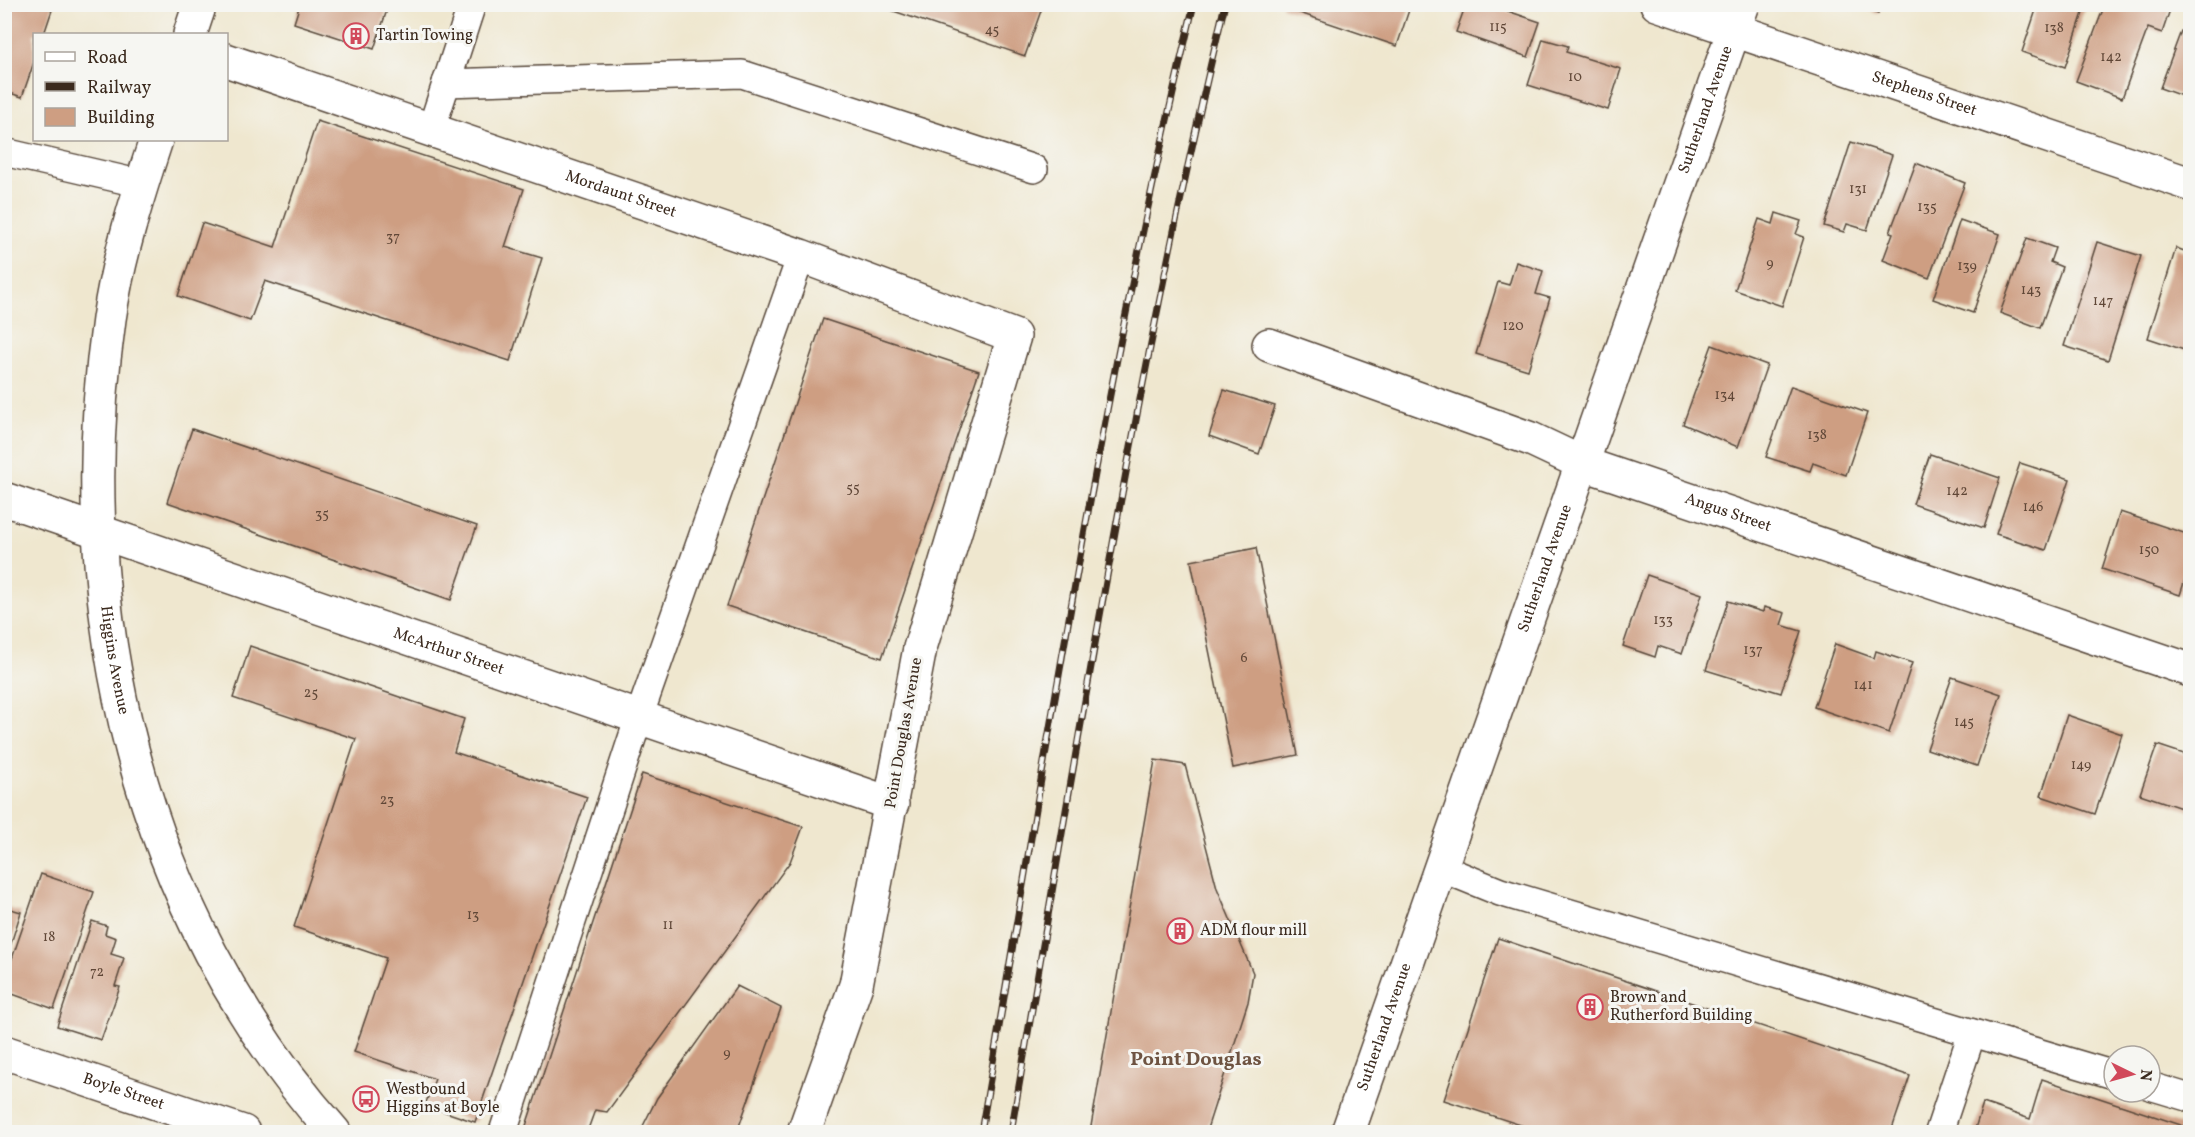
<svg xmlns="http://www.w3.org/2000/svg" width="2195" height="1137" viewBox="0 0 2195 1137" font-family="Vollkorn,serif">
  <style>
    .building { fill: #ce9e82 }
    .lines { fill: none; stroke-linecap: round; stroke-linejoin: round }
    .lane-casing { stroke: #564639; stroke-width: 30 }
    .street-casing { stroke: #564639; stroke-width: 36 }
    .secondary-casing { stroke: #564639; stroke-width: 36 }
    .lane { stroke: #fff; stroke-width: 27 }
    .street { stroke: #fff; stroke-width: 33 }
    .secondary { stroke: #fff; stroke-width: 33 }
    .rail-casing { stroke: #3b2a1e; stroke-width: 7 }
    .rail { stroke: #f6f6f2; stroke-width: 4.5; stroke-dasharray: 14; stroke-linecap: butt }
    .labels { text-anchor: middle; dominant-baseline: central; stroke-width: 6; stroke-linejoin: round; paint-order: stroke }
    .number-label { font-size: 14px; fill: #604737 }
    .poi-label { font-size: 16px; fill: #3b2a1e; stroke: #f6f6f2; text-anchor: start }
    .street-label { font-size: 16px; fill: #3b2a1e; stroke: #f6f6f2 }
    .quarter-label { font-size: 20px; font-weight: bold; fill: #6e5341; stroke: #f6f6f2 }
  </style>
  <rect width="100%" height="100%" fill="#f6f6f2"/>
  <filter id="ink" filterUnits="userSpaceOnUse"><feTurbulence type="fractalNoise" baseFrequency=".0167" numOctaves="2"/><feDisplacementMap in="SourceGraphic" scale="12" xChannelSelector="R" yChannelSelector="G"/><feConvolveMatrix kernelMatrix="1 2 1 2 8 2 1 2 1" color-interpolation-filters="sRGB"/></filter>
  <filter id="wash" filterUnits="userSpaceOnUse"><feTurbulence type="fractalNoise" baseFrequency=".008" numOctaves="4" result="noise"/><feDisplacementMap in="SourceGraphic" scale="24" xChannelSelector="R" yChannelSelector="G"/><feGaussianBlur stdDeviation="1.35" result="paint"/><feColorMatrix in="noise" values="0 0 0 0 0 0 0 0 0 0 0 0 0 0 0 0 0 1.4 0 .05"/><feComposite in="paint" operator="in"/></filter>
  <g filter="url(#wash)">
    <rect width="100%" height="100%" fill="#efe7cf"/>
    <g id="blocks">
      <g class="building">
        <path d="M4,4H54L44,34H34V62L22,97L4,91Z"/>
        <path d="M300,4H389L374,49L294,23Z"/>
        <path d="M1282,4H1411L1397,46L1282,7Z"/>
        <path d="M1466,4H1487L1540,22L1528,57L1456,32Z"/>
        <path d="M1850,4H1882L1878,14Z"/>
        <path d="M2038,4H2086L2065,67L2022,52Z"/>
        <path d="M2105,4H2172L2162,33L2148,28L2122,98L2076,81Z"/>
        <path d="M876,5H1043L1025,56Z"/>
        <path d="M2181,31L2190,35V99L2160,88Z"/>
        <path d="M1543,39L1568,46L1566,52L1621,69L1608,110L1528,85Z"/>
        <path d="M317,121L524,189L505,247L542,258L510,361L265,281L250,321L178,296L202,223L275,247Z"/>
        <path d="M1851,142L1892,155L1867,230L1847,224L1844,232L1824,226Z"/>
        <path d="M1916,163L1965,183L1929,278L1883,260L1893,233L1890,232Z"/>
        <path d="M1776,213L1801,221L1796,234L1804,237L1782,306L1735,290L1759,219L1773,224Z"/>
        <path d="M1960,220L2000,234L1973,313L1933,299Z"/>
        <path d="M2027,238L2055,248L2050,262L2062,267L2040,328L2000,313Z"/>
        <path d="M2097,242L2141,256L2108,360L2064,346Z"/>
        <path d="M2176,248L2190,253V352L2148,338Z"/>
        <path d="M1516,262L1543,271L1536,294L1550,298L1528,370L1476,354L1498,282L1509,285Z"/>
        <path d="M823,319L979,371L882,658L727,606Z"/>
        <path d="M1712,345L1767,365L1738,447L1683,424Z"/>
        <path d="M1791,386L1867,413L1846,475L1813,463L1810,471L1766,457Z"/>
        <path d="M1224,390L1275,406L1259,454L1209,436Z"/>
        <path d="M192,429L477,526L451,600L167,502Z"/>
        <path d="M1930,454L2000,478L1984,528L1913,504Z"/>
        <path d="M2020,463L2070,479L2046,550L1996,534Z"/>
        <path d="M2120,512L2190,535V564L2180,595L2102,569Z"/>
        <path d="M1256,548L1298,755L1233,768L1191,561Z"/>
        <path d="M1647,575L1702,594L1682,654L1658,646L1655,657L1623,646Z"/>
        <path d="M1728,601L1763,612L1764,607L1785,613L1781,625L1801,631L1781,693L1706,670Z"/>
        <path d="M1835,644L1874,658L1876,651L1912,663L1889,733L1814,707Z"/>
        <path d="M250,646L464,719L454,752L587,797L475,1122L425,1105L435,1079L354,1052L386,958L294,927L356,739L233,698Z"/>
        <path d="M1952,677L2001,694L1977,766L1927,749Z"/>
        <path d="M2067,715L2122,734L2095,814L2041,796Z"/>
        <path d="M2157,745L2190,756V811L2140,794Z"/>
        <path d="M1155,760L1185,765L1217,888L1253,973L1248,1002L1206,1132H1090Z"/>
        <path d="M642,774L803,827L790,862L607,1112L595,1110L587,1132H524Z"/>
        <path d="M41,874L94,892L54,1009L4,991V982Z"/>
        <path d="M4,907L21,912L5,962H4Z"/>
        <path d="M92,921L107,926L105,934L116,938L111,954L124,958L115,986L120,987L101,1040L57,1026Z"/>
        <path d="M1498,938L1910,1076L1891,1132H1542L1444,1100Z"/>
        <path d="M737,986L781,1008L737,1132H640L657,1098Z"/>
        <path d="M2042,1079L2190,1128V1132H1974L1983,1103L2030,1119Z"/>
      </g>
    </g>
  </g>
  <g filter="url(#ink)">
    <use href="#blocks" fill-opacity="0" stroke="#564639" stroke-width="1.5"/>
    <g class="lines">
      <g class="lane-casing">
        <g id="lane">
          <path d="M446,83L742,74L1034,169"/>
          <path d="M431,130L472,4"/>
          <path d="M4,152L142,184"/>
          <path d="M1441,868L1500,892L2114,1075"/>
          <path d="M2150,1086L2190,1098"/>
          <path d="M503,1132L639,717L801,256"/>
          <path d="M1939,1132L1972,1033"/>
        </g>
      </g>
      <g class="street-casing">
        <g id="street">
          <path id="s1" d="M1657,4L2190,184"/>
          <path id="s2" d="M226,60L801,256L1014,336L920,648L856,985L804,1132"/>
          <path id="s3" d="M1269,345L1531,439L1584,464L2190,670"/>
          <path id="s4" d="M4,499L892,804"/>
          <path id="s5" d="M4,1052L243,1132"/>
        </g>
      </g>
      <g class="secondary-casing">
        <g id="secondary">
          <path d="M190,34L200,4"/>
          <path id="s6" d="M156,140C137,198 118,258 109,319C68,608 138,912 334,1132"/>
          <path id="s7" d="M1348,1132L1743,4"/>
        </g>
      </g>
      <use href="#lane" class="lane"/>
      <use href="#street" class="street"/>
      <use href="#secondary" class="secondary"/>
      <g class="rail-casing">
        <g id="rail">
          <path d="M981,1132C1046,756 1104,376 1194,4"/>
          <path d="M1011,1132C1076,756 1135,377 1225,4"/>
        </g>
      </g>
      <use href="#rail" class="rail"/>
    </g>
  </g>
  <defs>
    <g id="building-ring" transform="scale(1.35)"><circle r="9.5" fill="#f6f6f2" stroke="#d1495b" stroke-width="1.5"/><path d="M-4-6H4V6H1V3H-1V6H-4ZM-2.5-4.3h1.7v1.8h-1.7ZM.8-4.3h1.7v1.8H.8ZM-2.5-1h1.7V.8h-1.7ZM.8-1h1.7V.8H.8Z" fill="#d1495b"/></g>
    <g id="bus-ring" transform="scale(1.35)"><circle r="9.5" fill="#f6f6f2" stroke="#d1495b" stroke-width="1.5"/><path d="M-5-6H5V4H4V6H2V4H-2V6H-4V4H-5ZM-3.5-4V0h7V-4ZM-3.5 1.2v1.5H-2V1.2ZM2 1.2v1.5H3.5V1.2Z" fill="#d1495b"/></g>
  </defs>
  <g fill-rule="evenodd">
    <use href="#building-ring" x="356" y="36"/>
    <use href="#building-ring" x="1180" y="931"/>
    <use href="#building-ring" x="1590" y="1007"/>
    <use href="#bus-ring" x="366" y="1099"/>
  </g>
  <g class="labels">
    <g class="number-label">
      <text x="1498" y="27">115</text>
      <text x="2054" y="28">138</text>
      <text x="992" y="30">45</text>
      <text x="2111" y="57">142</text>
      <text x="1575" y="77">10</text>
      <text x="1858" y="189">131</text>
      <text x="1927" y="207">135</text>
      <text x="393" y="237">37</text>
      <text x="1770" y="263">9</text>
      <text x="1967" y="266">139</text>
      <text x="2031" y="290">143</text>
      <text x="2103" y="301">147</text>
      <text x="1513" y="326">120</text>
      <text x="1725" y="395">134</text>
      <text x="1817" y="435">138</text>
      <text x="853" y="488">55</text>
      <text x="1957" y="491">142</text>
      <text x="2033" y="507">146</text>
      <text x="322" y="514">35</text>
      <text x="2149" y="550">150</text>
      <text x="1663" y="620">133</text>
      <text x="1753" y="650">137</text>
      <text x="1244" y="658">6</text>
      <text x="1863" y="685">141</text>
      <text x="311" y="693">25</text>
      <text x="1964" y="722">145</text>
      <text x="2081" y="765">149</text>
      <text x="387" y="800">23</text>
      <text x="473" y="915">13</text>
      <text x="668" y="925">11</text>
      <text x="49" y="937">18</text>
      <text x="97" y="972">72</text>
      <text x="727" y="1053">9</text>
    </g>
    <g class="poi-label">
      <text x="376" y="36">Tartin Towing</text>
      <text x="1200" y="931">ADM flour mill</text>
      <text x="1610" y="998">Brown and<tspan x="1610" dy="18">Rutherford Building</tspan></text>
      <text x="386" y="1090">Westbound<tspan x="386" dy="18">Higgins at Boyle</tspan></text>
    </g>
    <g class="street-label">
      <text stroke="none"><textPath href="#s1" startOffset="282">Stephens Street</textPath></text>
      <text stroke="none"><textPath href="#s7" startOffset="1083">Sutherland Avenue</textPath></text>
      <text stroke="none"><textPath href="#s2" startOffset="417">Mordaunt Street</textPath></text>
      <text stroke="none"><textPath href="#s3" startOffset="489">Angus Street</textPath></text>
      <text stroke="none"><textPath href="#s7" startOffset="597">Sutherland Avenue</textPath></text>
      <text stroke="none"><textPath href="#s4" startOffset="470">McArthur Street</textPath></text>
      <text stroke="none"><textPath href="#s6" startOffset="528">Higgins Avenue</textPath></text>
      <text transform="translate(904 733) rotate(-80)">Point Douglas Avenue</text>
      <text stroke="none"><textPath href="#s7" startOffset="111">Sutherland Avenue</textPath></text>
      <text stroke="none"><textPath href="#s5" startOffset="126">Boyle Street</textPath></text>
    </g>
    <g class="quarter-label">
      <text x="1196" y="1060">Point Douglas</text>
    </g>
  </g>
  <rect width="2195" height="1137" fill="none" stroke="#f6f6f2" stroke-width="24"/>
  <rect x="33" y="33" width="195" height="108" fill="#f6f6f2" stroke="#aba49d" stroke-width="1.5"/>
  <rect x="45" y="52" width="30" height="9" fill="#ffffff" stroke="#aba49d" stroke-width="1.5"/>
  <text x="87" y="63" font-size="18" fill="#3b2a1e">Road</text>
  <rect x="45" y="82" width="30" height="9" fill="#3b2a1e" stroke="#aba49d" stroke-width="1.5"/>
  <text x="87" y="93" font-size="18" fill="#3b2a1e">Railway</text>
  <rect x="45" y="108" width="30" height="18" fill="#ce9e82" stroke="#aba49d" stroke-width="1.5"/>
  <text x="87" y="123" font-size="18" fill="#3b2a1e">Building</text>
  <g transform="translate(2132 1074) rotate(95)"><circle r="28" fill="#f6f6f2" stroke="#aba49d" stroke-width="1.5"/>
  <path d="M0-4.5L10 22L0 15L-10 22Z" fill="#d1495b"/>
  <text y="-9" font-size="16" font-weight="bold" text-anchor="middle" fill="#3b2a1e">N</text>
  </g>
</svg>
